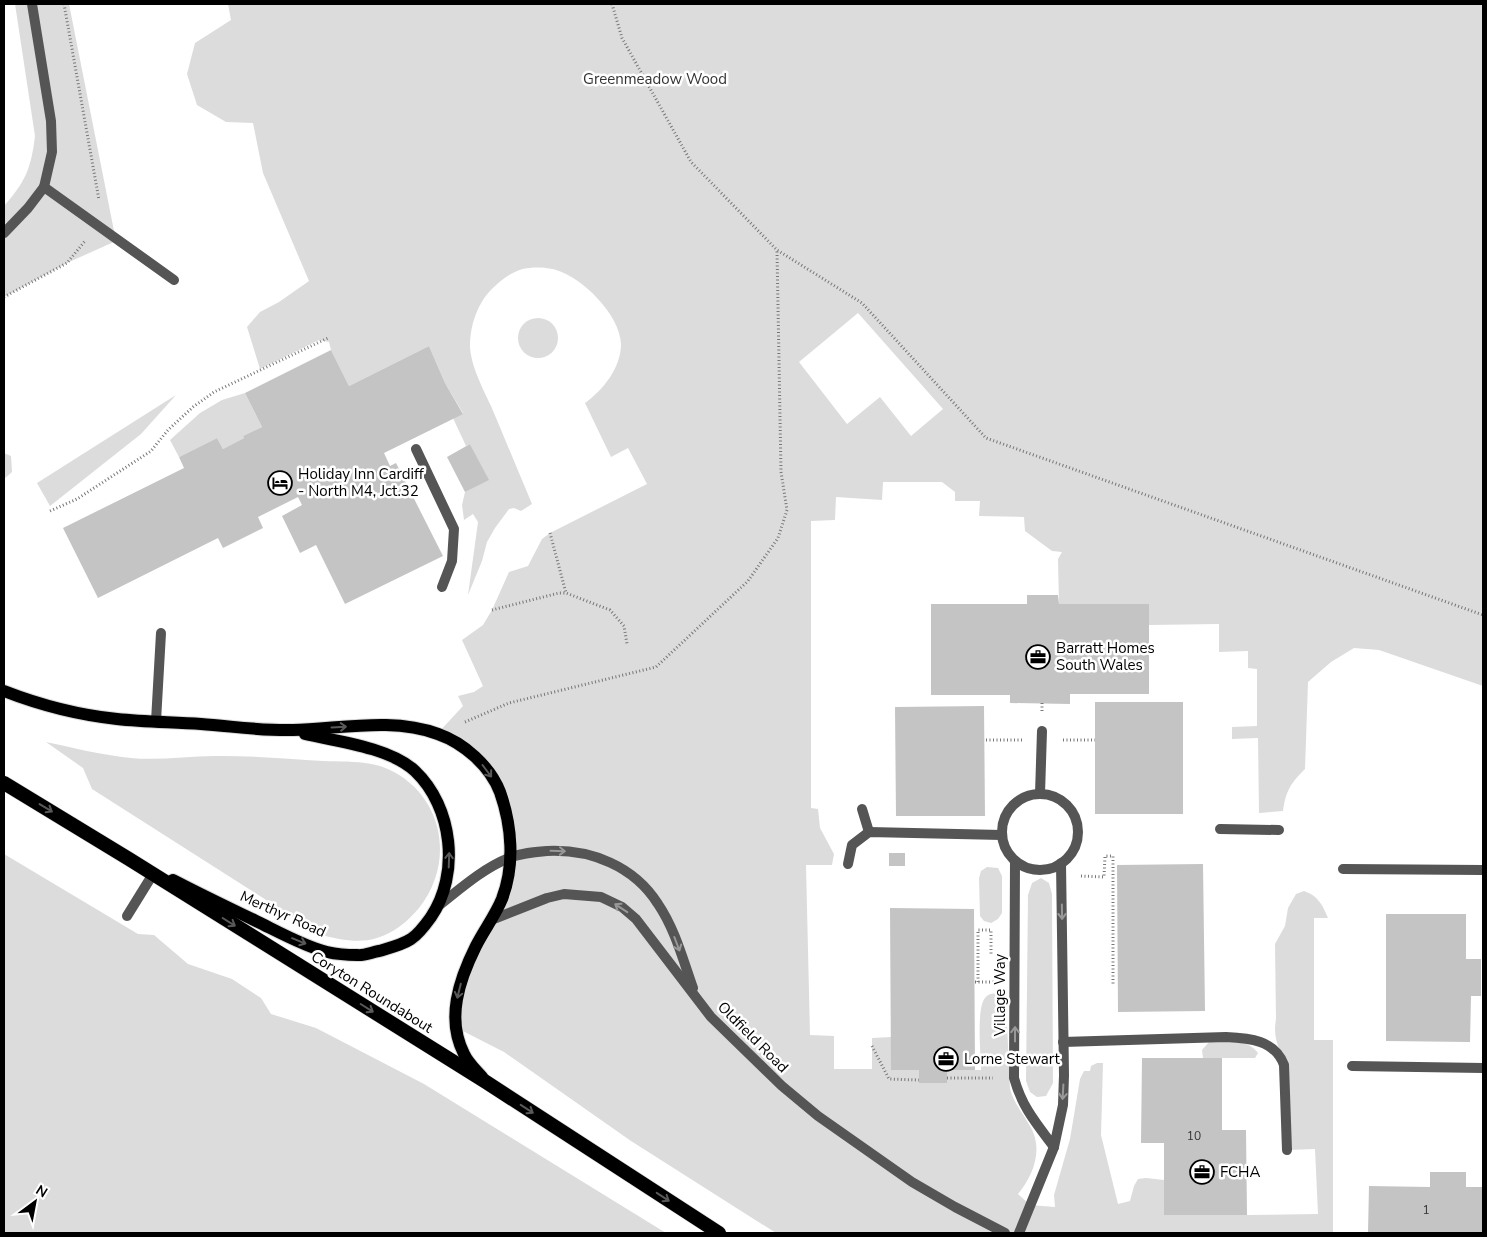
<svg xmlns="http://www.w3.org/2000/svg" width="1487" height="1237" viewBox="0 0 1487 1237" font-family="'Nunito Sans',sans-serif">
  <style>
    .green { fill: #dcdcdc; fill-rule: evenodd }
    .building { fill: #c4c4c4 }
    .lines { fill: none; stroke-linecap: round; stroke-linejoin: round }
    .primary-casing { stroke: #dbdbdb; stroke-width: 14 }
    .trunk-casing { stroke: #dbdbdb; stroke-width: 15 }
    .path { stroke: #777; stroke-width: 3; stroke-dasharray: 1 2.5; stroke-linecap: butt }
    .service { stroke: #555; stroke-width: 10 }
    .minor { stroke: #555; stroke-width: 10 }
    .primary { stroke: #000; stroke-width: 12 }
    .trunk { stroke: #000; stroke-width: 14 }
    .oneway { stroke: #595959 }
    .oneway2 { stroke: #999 }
    .labels { text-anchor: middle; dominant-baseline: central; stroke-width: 5; stroke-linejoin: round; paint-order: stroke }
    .number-label { font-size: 12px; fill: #313131 }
    .park-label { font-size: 15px; fill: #333; stroke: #fff }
    .poi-label { font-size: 15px; fill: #000; stroke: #fff; text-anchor: start }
    .street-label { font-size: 15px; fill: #000; stroke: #fff }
  </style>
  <rect width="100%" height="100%" fill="#fff"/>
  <g class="green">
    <path d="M15,4H69L116,241L67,263L4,297V206C26,181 31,168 35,136Z"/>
    <path d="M228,4H1483V686L1379,650L1354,648L1331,662L1308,682L1305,769C1291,783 1286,790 1283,811L1259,813L1258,738L1232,739V727L1257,726V669L1248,668V651L1219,652V624L1148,625V604H1059L1058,559L1062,552L1052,551L1025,531L1024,517L979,516L980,501H955V492L942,482H883L882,500L836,497L835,520L811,521V808L818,809L820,828L834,854L832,865H806L810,1035L834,1036V1069H872V1038L891,1037V1070H919V1083H946L947,1070H981C981,1055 976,1009 985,998C989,992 997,993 1003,995L1006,1003L1010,1089C1015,1105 1022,1112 1030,1126C1044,1149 1033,1176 1018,1194L1030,1205L1055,1207L1054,1195L1070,1139L1080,1079L1084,1071H1090L1091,1066L1097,1063H1103L1101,1135L1118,1204L1130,1201L1134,1186L1138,1179L1146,1178L1164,1180L1247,1215L1318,1214L1315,1149L1287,1150C1286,1123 1286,1095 1284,1068C1282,1048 1272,1043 1276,1019L1275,944L1285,926L1288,908L1296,894L1304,891C1318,896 1322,904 1328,918H1314V1040H1333V1233H776L631,1141L504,1052L455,1027V1004L502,898L509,823L487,770L438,733L463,706L458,696L474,692L483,686L462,640L483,625L492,610L509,572L528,566L542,539L550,533L647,484L628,448L611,457L585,403C603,390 621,368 621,344C620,315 583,278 556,270C550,268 537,267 530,268C515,269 504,278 494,287C478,301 470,325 470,345C470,364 483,389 491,406C505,439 518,471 532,504L521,511L514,508L509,509L495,528L487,542L482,561L468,595L478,522L473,514L464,520L462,505L465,492L488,479L470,444L466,446L453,418L463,413L445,383L429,346L349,386L331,350L329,342L319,340L260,369L247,327L260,312L279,302L309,281L263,173L253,123L226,122L197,105L187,74L195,43L231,20ZM858,313L943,409L911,436L880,397L847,424L799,362Z"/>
    <circle cx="538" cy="338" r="20"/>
    <path d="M245,393L262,427L243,436L244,438L223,449L217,438L179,457L170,440L200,413L222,400Z"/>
    <path d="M176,395L141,434L50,506L37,483Z"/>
    <path d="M4,453L11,456L12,472L4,479Z"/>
    <path d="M46,742C74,748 102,755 131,758C161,761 192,755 222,756C255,756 290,759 323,761C346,762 373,760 394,772C445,800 454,864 419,908C408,921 394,933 377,938C359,944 338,939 321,935L92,789L83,768Z"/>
    <path d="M4,854L138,934L154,935L188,964L232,979L261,998L271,1014L316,1028L424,1084L666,1233H4Z"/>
    <path d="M987,867L998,868L1002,876V913L998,919L991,923L984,921L980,916L979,878L981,871Z"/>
    <path d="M1041,878L1049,883L1052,894L1053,1083L1046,1096L1037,1097L1030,1092L1026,1081L1028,895L1032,883Z"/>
    <path d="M1209,1042C1226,1042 1247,1038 1258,1053L1255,1058H1203L1202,1050Z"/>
  </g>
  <g class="building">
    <path d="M429,346L445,383L463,414L384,453L390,466L396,463L443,556L345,604L316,545L300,553L282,516L302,505L298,497L258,517L263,528L223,548L218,538L98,598L63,528L184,468L179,457L217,438L223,449L244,438L243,436L262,427L245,393L331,350L349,386Z"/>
    <path d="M470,444L489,480L465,492L447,457Z"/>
    <path d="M1027,595H1058L1059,604H1149V694H1070V704L1010,703V695H931V604H1027Z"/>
    <rect x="1095" y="702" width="88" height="112"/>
    <path d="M984,706L985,816H896L895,707Z"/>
    <rect x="889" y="853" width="16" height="13"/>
    <path d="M1203,864L1205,1011L1118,1012L1117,865Z"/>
    <path d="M890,908L974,909L975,1070H947V1083H919V1070H891Z"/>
    <path d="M1386,914H1466V959H1481V996H1471L1470,1042L1386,1041Z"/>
    <path d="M1142,1058H1222V1130H1246L1247,1215H1164V1143H1141Z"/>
    <path d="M1430,1172H1466V1187H1483V1233H1368L1369,1186L1430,1187Z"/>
  </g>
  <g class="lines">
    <g class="primary-casing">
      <g id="primary">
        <path d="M4,691C40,705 79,715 117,719C145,722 173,722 201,724C231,726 262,731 293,730C340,729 392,717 438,734C464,743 490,766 500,792C512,826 515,865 502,899C495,916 484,930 476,946C459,980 446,1019 464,1054C468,1063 476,1070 482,1077"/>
        <path d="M173,880C200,894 227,907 254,920C275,930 305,947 327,952C336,954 348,955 357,955C364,956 372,952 379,951C389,948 402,945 411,939C419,934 426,924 431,917C460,874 453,807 415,771C391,748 337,741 305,734"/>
      </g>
    </g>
    <g class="trunk-casing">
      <path id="trunk" d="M4,783L129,859L486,1082L719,1233"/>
    </g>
    <g class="path">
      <path d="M64,4L99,200"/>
      <path d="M612,4L622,38L691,162L777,250L862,303L986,438L1483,615"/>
      <path d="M4,297L67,263L85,241"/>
      <path d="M50,511L77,499L151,451L168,430L193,407L214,392L328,338"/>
      <path d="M550,533L566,593L610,610L624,626L627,644"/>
      <path d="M492,610L559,593H566"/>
      <path d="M1042,711V703"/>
      <path d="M465,722L509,703L656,667L748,581L778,538L787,510L781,472L777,251"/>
      <path d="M986,740H1022"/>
      <path d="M1063,740H1095"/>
      <path d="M1081,876L1104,877L1105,856H1113V984"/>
      <path d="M975,982H994"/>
      <path d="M978,982V930H991V954"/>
      <path d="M872,1046L889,1079L919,1080"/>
      <path d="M947,1078H993"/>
    </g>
    <g class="service">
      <path d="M44,187L174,280"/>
      <path d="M416,449L454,529L452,561L442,587"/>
      <path d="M156,721L161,633"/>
      <path d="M1040,794L1042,731"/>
      <path d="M862,809L869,832"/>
      <path d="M1220,829L1279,830"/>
      <path d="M848,864L852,845L869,832L1002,835"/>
      <path d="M1343,869L1483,870"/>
      <path d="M127,916L153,874"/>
      <path d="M1063,1042L1226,1037C1249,1038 1275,1040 1284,1065L1287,1150"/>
      <path d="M1352,1066L1483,1068"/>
    </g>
    <g class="minor">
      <path d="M4,233L28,208L44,187L52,152L51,121L32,4"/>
      <circle cx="1040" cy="832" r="38"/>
      <path d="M1015,861L1014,1078C1022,1107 1036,1123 1054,1147L1063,1105L1064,1075L1061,863"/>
      <path d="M437,907C460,889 482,869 509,858C521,853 534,852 547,851C591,849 634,866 658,904C675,929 683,960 693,988"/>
      <path d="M491,920L547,898L564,894L601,897L622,907L636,919L711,1017L782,1086L818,1116L912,1182L955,1207L1005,1233"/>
      <path d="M1019,1233L1054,1147"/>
    </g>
    <use href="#primary" class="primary"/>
    <use href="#trunk" class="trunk"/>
  </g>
  <defs><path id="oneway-shaft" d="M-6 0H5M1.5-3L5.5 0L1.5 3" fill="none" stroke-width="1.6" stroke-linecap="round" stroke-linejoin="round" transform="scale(1.25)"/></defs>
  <g class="oneway">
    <use href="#oneway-shaft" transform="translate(339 727) rotate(-3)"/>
    <use href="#oneway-shaft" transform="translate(487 771) rotate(53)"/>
    <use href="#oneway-shaft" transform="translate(46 808) rotate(31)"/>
    <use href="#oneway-shaft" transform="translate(449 860) rotate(-88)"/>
    <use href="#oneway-shaft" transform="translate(229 922) rotate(32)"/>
    <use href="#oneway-shaft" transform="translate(299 941) rotate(22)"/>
    <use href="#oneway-shaft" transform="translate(459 991) rotate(104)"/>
    <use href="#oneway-shaft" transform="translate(367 1008) rotate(32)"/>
    <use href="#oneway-shaft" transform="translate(527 1109) rotate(33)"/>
    <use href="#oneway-shaft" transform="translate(663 1197) rotate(33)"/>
  </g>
  <g class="oneway2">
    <use href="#oneway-shaft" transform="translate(558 851) rotate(2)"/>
    <use href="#oneway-shaft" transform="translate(621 908) rotate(-147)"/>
    <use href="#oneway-shaft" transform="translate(1062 912) rotate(89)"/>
    <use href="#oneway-shaft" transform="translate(677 944) rotate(69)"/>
    <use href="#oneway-shaft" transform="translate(1015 1034) rotate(-90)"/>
    <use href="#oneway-shaft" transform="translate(1063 1092) rotate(93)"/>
  </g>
  <defs>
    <g id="hotel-ring" transform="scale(1.25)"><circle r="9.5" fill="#fff" stroke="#000" stroke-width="1.5"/><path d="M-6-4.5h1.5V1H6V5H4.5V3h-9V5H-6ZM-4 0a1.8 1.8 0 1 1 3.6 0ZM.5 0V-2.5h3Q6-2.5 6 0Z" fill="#000"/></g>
    <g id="office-ring" transform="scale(1.25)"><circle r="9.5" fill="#fff" stroke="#000" stroke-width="1.5"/><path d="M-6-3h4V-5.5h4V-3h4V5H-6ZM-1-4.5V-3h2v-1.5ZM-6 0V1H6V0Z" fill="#000"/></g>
  </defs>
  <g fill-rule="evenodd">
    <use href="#hotel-ring" x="280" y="483"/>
    <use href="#office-ring" x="1038" y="657"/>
    <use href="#office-ring" x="946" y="1059"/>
    <use href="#office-ring" x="1202" y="1172"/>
  </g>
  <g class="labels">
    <g class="number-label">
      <text x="1194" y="1136">10</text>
      <text x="1426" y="1210">1</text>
    </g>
    <g class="park-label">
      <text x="655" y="79">Greenmeadow Wood</text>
    </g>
    <g class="poi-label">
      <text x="298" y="474">Holiday Inn Cardiff<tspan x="298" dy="17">- North M4, Jct.32</tspan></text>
      <text x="1056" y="648">Barratt Homes<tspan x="1056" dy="17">South Wales</tspan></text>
      <text x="964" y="1059">Lorne Stewart</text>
      <text x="1220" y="1172">FCHA</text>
    </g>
    <g class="street-label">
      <text transform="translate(283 914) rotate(24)">Merthyr Road</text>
      <text transform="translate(372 992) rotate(32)">Coryton Roundabout</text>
      <text transform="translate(1000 995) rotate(-90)">Village Way</text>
      <text transform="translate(753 1037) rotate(45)">Oldfield Road</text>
    </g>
  </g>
  <rect width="1487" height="1237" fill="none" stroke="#000000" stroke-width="10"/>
  <g transform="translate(35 1202) rotate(32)" stroke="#ffffff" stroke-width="4" paint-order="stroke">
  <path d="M0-4L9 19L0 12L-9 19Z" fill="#000000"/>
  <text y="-8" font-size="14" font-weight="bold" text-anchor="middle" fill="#000000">N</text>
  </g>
</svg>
